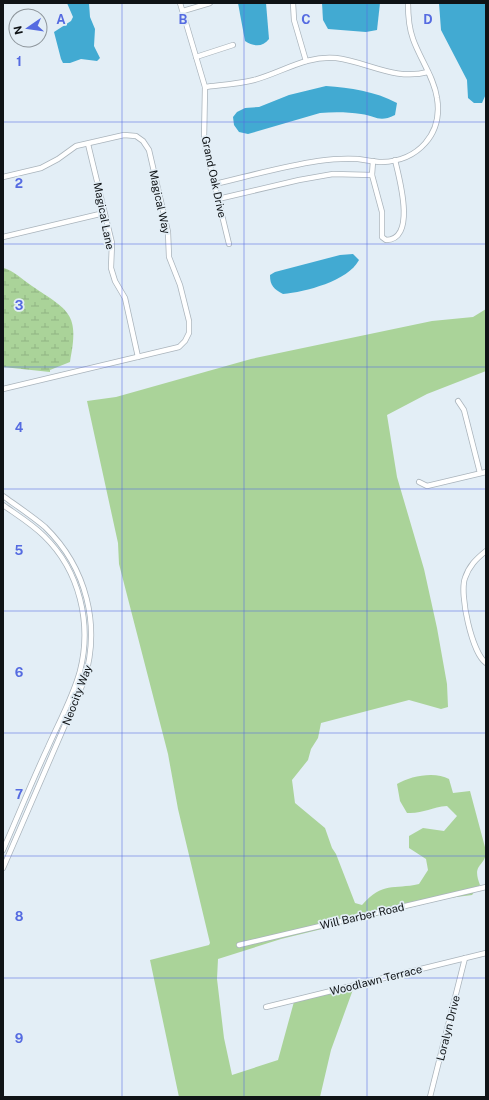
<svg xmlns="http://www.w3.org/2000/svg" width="489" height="1100" viewBox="0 0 489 1100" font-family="'Public Sans',sans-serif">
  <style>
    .grass { fill: #aad399 }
    .wetland { fill: url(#wetland-marsh) }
    .water { fill: #42aad2 }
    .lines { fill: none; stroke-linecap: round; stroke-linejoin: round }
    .minor-casing { stroke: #aab4bc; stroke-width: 6 }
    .minor { stroke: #fff; stroke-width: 4.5 }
    .grid { fill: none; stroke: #556be1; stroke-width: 1; stroke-opacity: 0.55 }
    .labels { text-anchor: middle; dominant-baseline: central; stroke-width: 3.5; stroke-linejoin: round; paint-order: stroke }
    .street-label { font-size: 11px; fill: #0f1316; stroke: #e3eef6 }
    .grid-label { font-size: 13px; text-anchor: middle; font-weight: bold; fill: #556be1; stroke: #e3eef6; stroke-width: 3.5; stroke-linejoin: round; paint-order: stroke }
  </style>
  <defs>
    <pattern id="wetland-marsh" width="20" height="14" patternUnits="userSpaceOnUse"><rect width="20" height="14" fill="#aad399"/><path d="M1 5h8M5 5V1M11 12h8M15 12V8" fill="none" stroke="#91b483"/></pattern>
  </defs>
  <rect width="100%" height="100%" fill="#e3eef6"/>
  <path class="grass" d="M486,309V371L427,394L387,415L397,477L424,569L437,628L447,684L448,707L441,709L409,700L321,723L318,738L311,749L308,760L292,780L295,803L325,828L332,848L336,854L355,903L362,905C383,881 393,890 419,884L428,870L426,859L409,848V836L423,828L444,831L457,816L447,806C431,807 423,814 407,813L400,801L397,784C410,776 435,771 449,779L453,793L470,791L486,851C486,867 471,863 480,885L472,895L449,898L281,939L218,959L217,979L224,1038L232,1075L278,1060L295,998L355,984L331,1050L320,1097H179L150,960L209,945L210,943L178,809L168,754L119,564L118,543L87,401L116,397L251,359L432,321L473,317Z"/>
  <path class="wetland" d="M3,268C13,270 23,280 32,286C69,311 80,313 70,362L50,370V372L3,367Z"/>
  <g class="water">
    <path d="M67,3H89L90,17L95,29L94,46L100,58L97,61L81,59L70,63H63L61,59L54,32L71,21L73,17Z"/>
    <path d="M238,3H266L269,39C263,47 254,47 245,41Z"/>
    <path d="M322,3H380L377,30L366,32L328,29L323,20Z"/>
    <path d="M439,3H486V94L482,103H474L468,98L467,80L441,30Z"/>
    <path d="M326,86C350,88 375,91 397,103L395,115C379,123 376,116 361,114C348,112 333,112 320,113L248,134L239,132L234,125L233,117L237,112L245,108L259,107L289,95Z"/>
    <path d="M353,254L359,260C348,281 305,292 283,294C274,289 270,286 270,275L275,272L340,255Z"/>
  </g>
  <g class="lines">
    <g class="minor-casing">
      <g id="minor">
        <path d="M180,3L205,87L204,141L229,244"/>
        <path d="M293,3L294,20L306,61"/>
        <path d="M183,11L210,3"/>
        <path d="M196,57L233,45"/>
        <path d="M205,87C221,85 238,84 254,80C281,73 306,55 336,58C368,62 395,81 428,72"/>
        <path d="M88,144L112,243L111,268L115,281L125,298L138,357"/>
        <path d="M372,175L382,212V237L386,240C417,240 399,177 395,160"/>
        <path d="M3,177L41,168L58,159L76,146L124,135L136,136L143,141L149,150L168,232L169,257L180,285L189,321V333L185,341L179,347L3,389"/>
        <path d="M215,184C249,176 284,166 318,161C332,159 344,158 358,159C366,160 374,162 382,162C418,161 443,134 437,98C434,77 420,59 413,39C409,28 408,14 408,3"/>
        <path d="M218,199L299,180L333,174L372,175L373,161"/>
        <path d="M3,237L104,213"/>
        <path d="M458,401L464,410L480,473"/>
        <path d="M419,482L427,486L486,472"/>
        <path d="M3,496C17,506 32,516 45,527C87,568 101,626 84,681L3,868"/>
        <path d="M3,505C17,515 32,524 44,536C80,571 92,624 80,671C73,697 59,722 48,747C32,781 18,816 3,850"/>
        <path d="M486,551C476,559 469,566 465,578C459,594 472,653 486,663"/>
        <path d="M239,945L486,887"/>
        <path d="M266,1007L486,953"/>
        <path d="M430,1097L465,958"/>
      </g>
    </g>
    <use href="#minor" class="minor"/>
  </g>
  <path class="grid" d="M122,3V1097M244,3V1097M367,3V1097M3,122H486M3,244H486M3,367H486M3,489H486M3,611H486M3,733H486M3,856H486M3,978H486"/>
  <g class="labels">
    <g class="street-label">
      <text transform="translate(214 177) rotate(78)">Grand Oak Drive</text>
      <text transform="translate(160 202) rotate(78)">Magical Way</text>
      <text transform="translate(104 216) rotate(79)">Magical Lane</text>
      <text transform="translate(77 695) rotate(-69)">Neocity Way</text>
      <text transform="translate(362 916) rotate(-13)">Will Barber Road</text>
      <text transform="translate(376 980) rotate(-14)">Woodlawn Terrace</text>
      <text transform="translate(448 1028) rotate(-76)">Loralyn Drive</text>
    </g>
  </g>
  <g class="grid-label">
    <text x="61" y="24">A</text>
    <text x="183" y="24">B</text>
    <text x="306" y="24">C</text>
    <text x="428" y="24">D</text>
    <text x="19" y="66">1</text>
    <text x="19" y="188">2</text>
    <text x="19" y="310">3</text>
    <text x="19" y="432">4</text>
    <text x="19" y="555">5</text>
    <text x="19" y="677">6</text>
    <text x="19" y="799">7</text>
    <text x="19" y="921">8</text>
    <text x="19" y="1043">9</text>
  </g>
  <rect width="489" height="1100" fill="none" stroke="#0f1316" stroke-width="8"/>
  <g transform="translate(28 28) rotate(257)"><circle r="19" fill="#e3eef6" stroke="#8e969c"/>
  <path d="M0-3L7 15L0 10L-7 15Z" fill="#556be1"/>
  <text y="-6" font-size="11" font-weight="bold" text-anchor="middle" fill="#0f1316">N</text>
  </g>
</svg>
